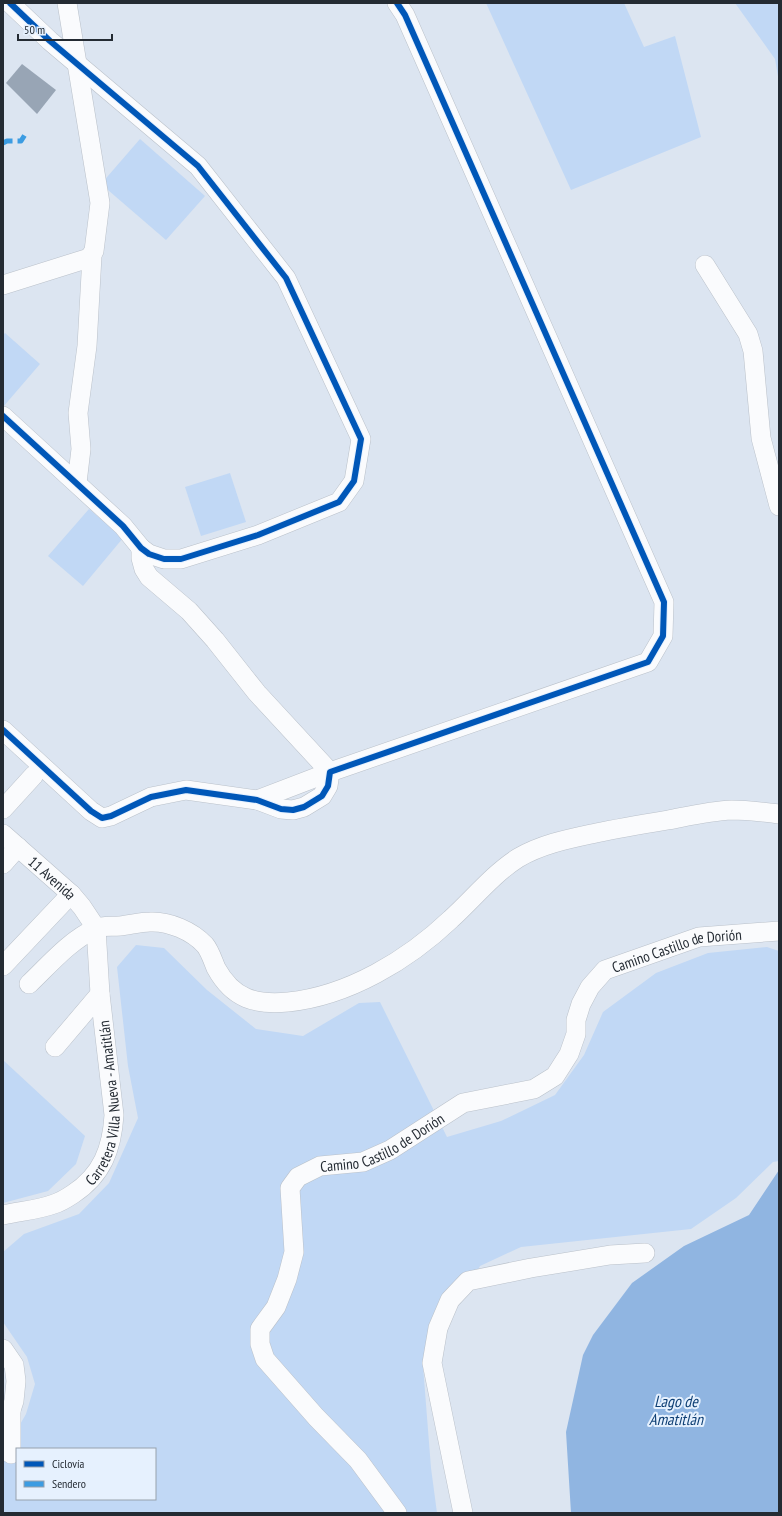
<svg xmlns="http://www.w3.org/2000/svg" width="782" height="1516" viewBox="0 0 782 1516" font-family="'PT Sans Narrow',sans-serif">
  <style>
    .green { fill: #c1d8f5; fill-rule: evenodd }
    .water { fill: #90b5e1 }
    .building { fill: #98a5b5 }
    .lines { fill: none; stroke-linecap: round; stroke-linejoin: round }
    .minor-casing { stroke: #bac1ca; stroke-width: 20 }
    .minor { stroke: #fafbfd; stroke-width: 19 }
    .quiet { stroke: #3c9ce2; stroke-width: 5; stroke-dasharray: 10 5; stroke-linecap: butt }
    .cycleway-casing { stroke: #e6f1fe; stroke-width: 8 }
    .cycleway { stroke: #0057b8; stroke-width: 6 }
    .labels { text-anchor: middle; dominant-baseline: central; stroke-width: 4; stroke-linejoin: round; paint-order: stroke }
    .street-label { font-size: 15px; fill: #242b33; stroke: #e6f1fe }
    .water-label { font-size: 16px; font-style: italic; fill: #0e3f74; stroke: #e6f1fe }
  </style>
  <rect width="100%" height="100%" fill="#dce5f1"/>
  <g class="green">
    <path d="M486,3H624L644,47L675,36L701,137L571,190Z"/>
    <path d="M735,3H779V82L775,59Z"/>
    <path d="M140,139L205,196L166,240L101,184Z"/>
    <path d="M5,333L40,364L3,407V335Z"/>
    <path d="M230,473L246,522L201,536L185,487Z"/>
    <path d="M89,509L123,538L83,586L48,556Z"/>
    <path d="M136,945L164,948L207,990L256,1029L303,1036L359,1003L380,1002L447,1137L501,1121L555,1095L584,1055L603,1012L656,973L708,953L767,947L779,951V1161L773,1162L736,1198L691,1229L521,1247L480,1266L423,1366L431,1468L437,1513H3V1444L15,1433L26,1414L35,1384L27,1357L3,1322V1252L24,1234L79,1214L109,1183L138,1118L128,1066L117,967ZM17,1449H155V1499H17Z"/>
    <path d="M3,1060L85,1136L76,1164L48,1191L3,1203Z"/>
  </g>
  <path class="water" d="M779,1170V1513H571L566,1432L583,1355L593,1335L632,1283L684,1246L749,1215Z"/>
  <path class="building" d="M22,64L56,90L37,114L6,83Z"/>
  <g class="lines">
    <g class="minor-casing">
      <g id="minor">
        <path d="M705,265L748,334L753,351L761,438L779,506"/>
        <path d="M3,285L89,258L94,251L100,203L67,3"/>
        <path d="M3,416L123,526L141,548L149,554L164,559H181L258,535L339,502L354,481L361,439L286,278L198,166L50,41L10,3"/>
        <path d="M77,483L81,449L78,413L87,346L92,256"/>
        <path d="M141,548V558L144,569L149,577L189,611L215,640L257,693L330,772L257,800"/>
        <path d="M3,730L91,811L102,818L111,816L151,797L186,790L257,800L281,809L293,810L304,807L322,796L328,786L330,772L648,662L663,636L664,602L405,15L397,3"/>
        <path d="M3,809L34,775"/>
        <path id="s1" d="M3,834L71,894L82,907L96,928"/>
        <path d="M3,864L18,847"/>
        <path d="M3,966L71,894"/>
        <path d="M29,984C48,966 70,940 95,929C102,925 112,927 120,926C130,925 140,922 150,922C169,921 192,931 205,945C210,951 213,961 216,968C233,999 255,1005 288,1002C348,996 408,960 451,919C473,899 493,874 518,858C542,844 568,839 596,833C620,828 644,824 668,820C689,816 710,811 732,810C747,810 763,812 779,814"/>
        <path d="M55,1047L100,994"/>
        <path id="s2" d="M3,1215C20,1211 38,1210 54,1204C61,1202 67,1198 73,1194C102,1175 112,1149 114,1115L100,994L96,928"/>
        <path d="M3,1349L14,1365L16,1381L14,1401L11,1410L3,1419"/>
        <path d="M11,1454V1410"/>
        <path id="s3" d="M397,1513L358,1460L316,1417L265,1359L260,1344V1329L276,1307L287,1279L294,1252L290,1188L298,1177L320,1166L363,1162L390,1150L463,1103L534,1089L555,1076L569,1054L576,1034V1020L581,1004L590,987L605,970L699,937L779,931"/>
        <path d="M463,1513L432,1363L438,1328L450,1300L468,1281L531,1268L610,1255L645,1253"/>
      </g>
    </g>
    <use href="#minor" class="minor"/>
    <path class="quiet" d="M3,143L7,141H21L26,133"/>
    <g class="cycleway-casing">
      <g id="cycleway">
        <path d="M3,416L123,526L141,548L149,554L164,559H181L258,535L339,502L354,481L361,439L286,278L198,166L50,41L10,3"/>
        <path d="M3,730L91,811L102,818L111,816L151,797L186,790L257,800L281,809L293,810L304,807L322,796L328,786L330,772L648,662L663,636L664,602L405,15L397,3"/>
      </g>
    </g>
    <use href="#cycleway" class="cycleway"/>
  </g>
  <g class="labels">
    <g class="street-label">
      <text stroke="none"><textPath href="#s1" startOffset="66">11 Avenida</textPath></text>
      <text stroke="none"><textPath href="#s3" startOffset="873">Camino Castillo de Dorión</textPath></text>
      <text stroke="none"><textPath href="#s2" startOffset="177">Carretera Villa Nueva - Amatitlán</textPath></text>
      <text stroke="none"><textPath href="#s3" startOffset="489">Camino Castillo de Dorión</textPath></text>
    </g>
    <g class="water-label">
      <text x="676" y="1401">Lago de<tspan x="676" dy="18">Amatitlán</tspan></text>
    </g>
  </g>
  <rect width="782" height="1516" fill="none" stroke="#242b33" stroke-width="8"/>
  <rect x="16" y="1448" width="140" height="52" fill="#e6f1fe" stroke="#98a2ad"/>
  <rect x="24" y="1461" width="20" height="6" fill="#0057b8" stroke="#98a2ad"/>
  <text x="52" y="1468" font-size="12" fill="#242b33">Ciclovía</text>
  <rect x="24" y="1481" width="20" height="6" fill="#3c9ce2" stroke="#98a2ad"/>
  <text x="52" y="1488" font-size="12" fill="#242b33">Sendero</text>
  <path d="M18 34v6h94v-6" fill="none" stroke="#242b33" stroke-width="2"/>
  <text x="24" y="34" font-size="12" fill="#242b33" stroke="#e6f1fe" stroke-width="3" paint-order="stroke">50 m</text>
</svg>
